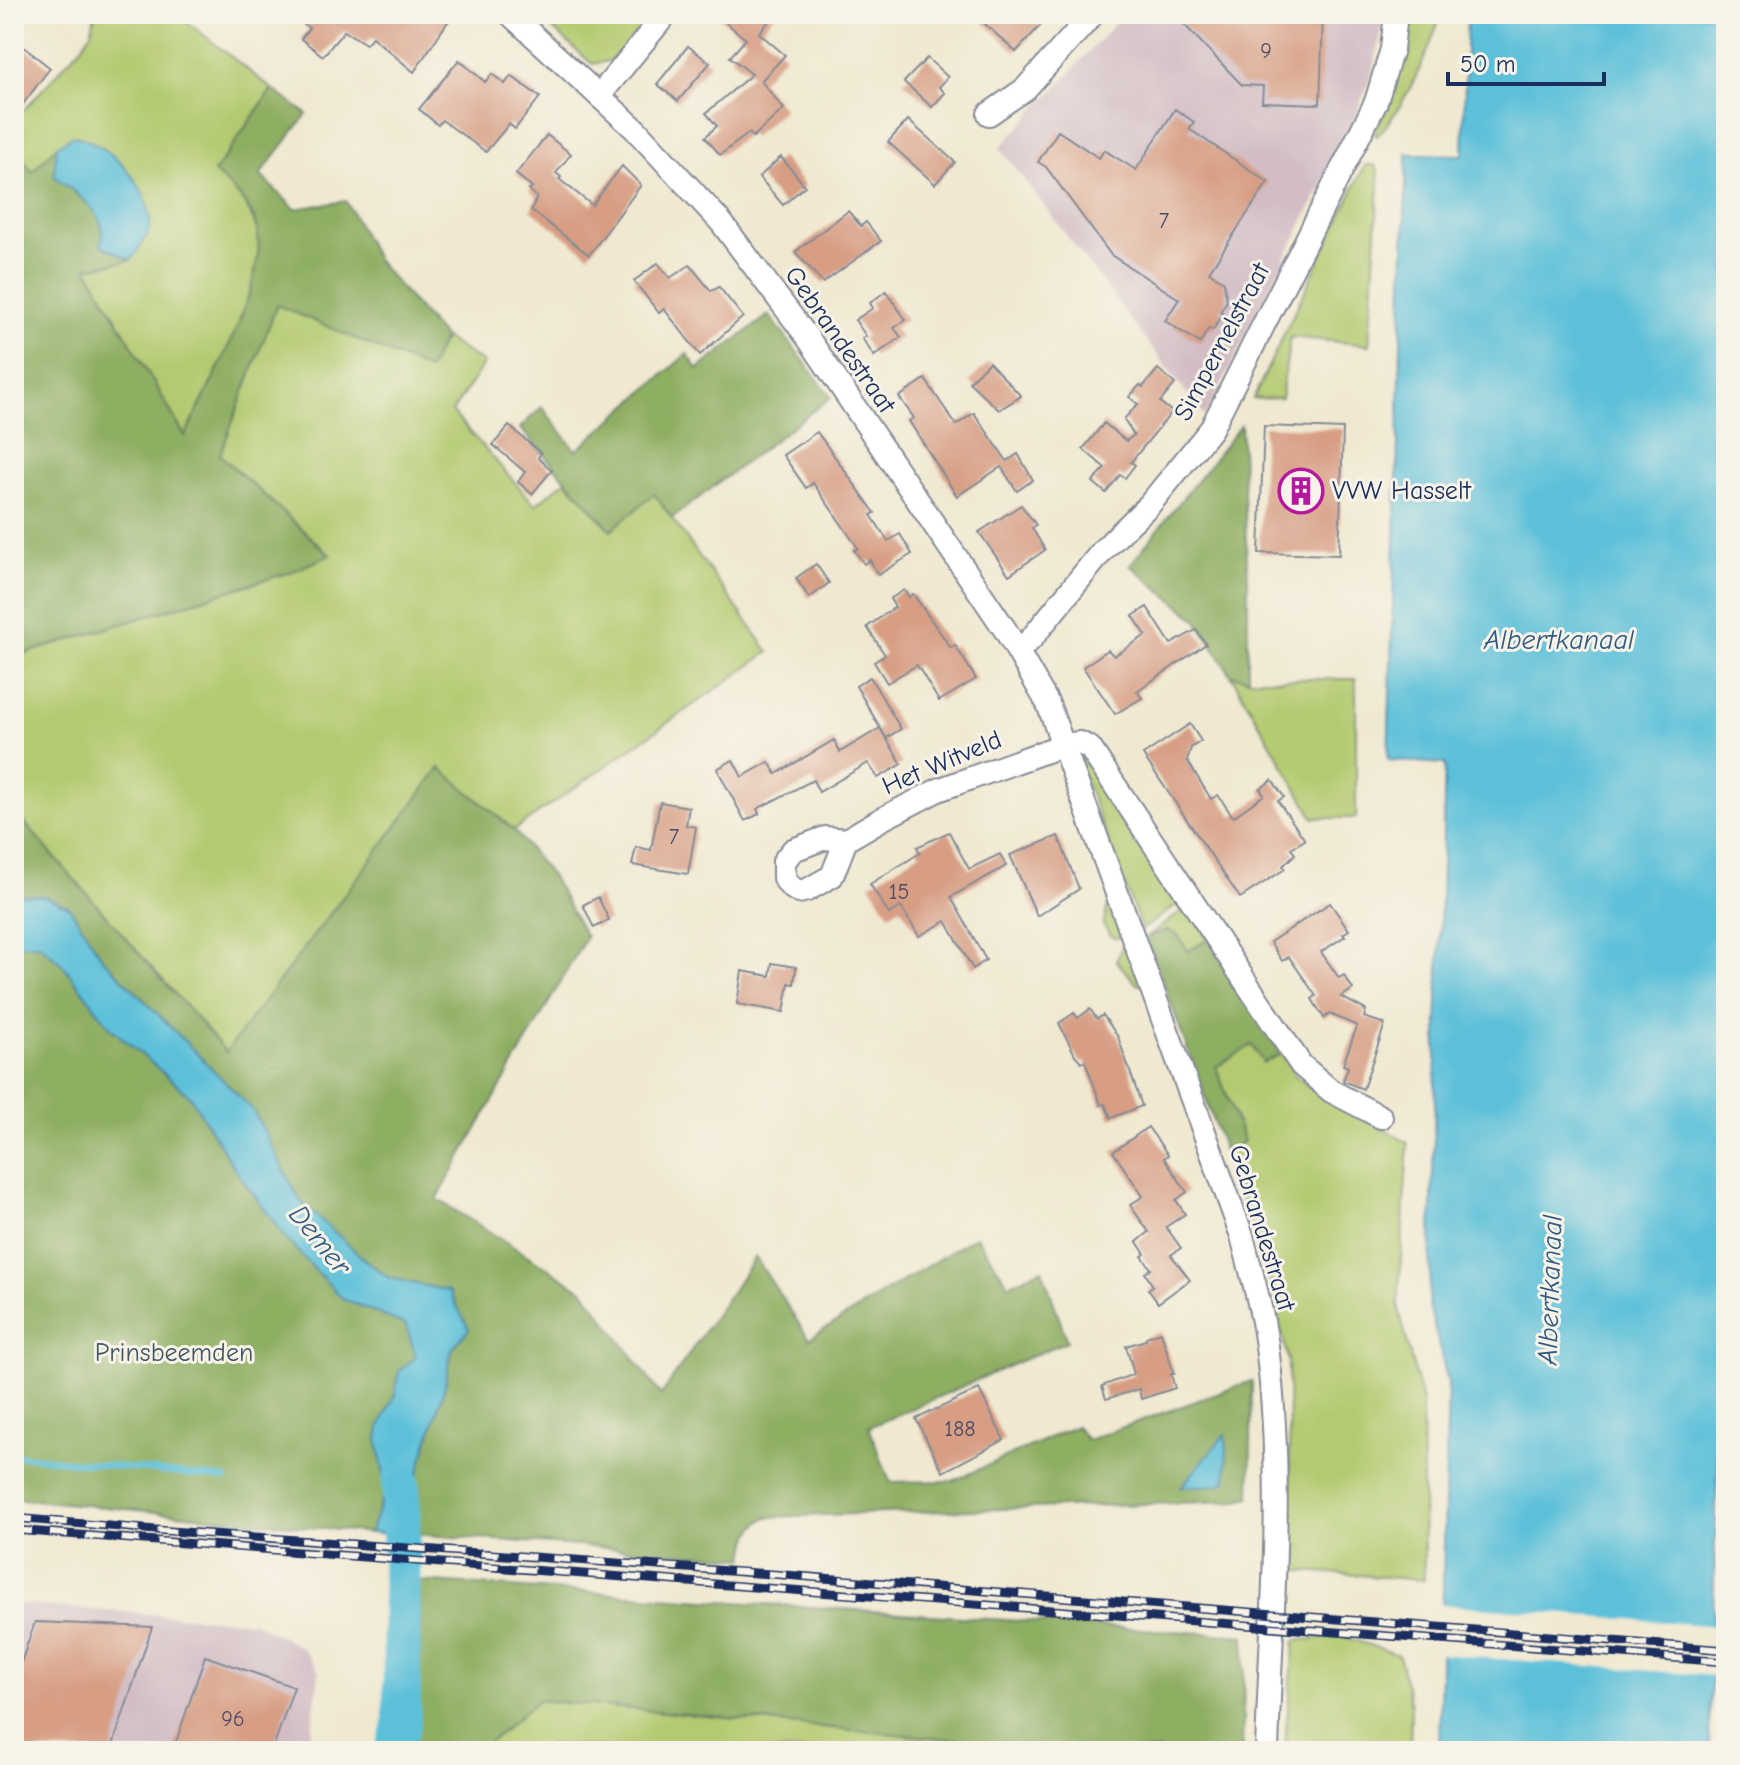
<svg xmlns="http://www.w3.org/2000/svg" width="1740" height="1765" viewBox="0 0 1740 1765" font-family="'Comic Neue',sans-serif">
  <style>
    .industrial { fill: #d2bdc5 }
    .green { fill: #b3ca6f; stroke: #677c66; stroke-width: 2 }
    .forest { fill: #8eae62; stroke: #546e60; stroke-width: 2 }
    .water { fill: #5bc0d9; stroke: #3b789c; stroke-width: 2 }
    .pier { fill: #f0e8d0 }
    .lines { fill: none; stroke-linecap: round; stroke-linejoin: round }
    .stream { stroke: #5bc0d9; stroke-width: 6 }
    .river { stroke: #5bc0d9; stroke-width: 38 }
    .building { fill: #d79e84 }
    .street-casing { stroke: #868c97; stroke-width: 26 }
    .street { stroke: #fff; stroke-width: 22 }
    .rail-casing { stroke: #1b2f5e; stroke-width: 9 }
    .rail { stroke: #f7f3e8; stroke-width: 6; stroke-dasharray: 18; stroke-linecap: butt }
    .labels { text-anchor: middle; dominant-baseline: central; stroke-width: 6; stroke-linejoin: round; paint-order: stroke }
    .number-label { font-size: 22px; fill: #4a4b68 }
    .street-label { font-size: 26px; fill: #1b2f5e; stroke: #f7f3e8 }
    .poi-label { font-size: 26px; fill: #1b2f5e; stroke: #f7f3e8; text-anchor: start }
    .park-label { font-size: 26px; fill: #415662; stroke: #f7f3e8 }
    .water-label { font-size: 28px; font-style: italic; fill: #2e5a83; stroke: #f7f3e8 }
  </style>
  <rect width="100%" height="100%" fill="#f7f3e8"/>
  <filter id="ink" filterUnits="userSpaceOnUse"><feTurbulence type="fractalNoise" baseFrequency=".0125" numOctaves="2"/><feDisplacementMap in="SourceGraphic" scale="16" xChannelSelector="R" yChannelSelector="G"/><feConvolveMatrix kernelMatrix="1 2 1 2 8 2 1 2 1" color-interpolation-filters="sRGB"/></filter>
  <filter id="wash" filterUnits="userSpaceOnUse"><feTurbulence type="fractalNoise" baseFrequency=".006" numOctaves="4" result="noise"/><feDisplacementMap in="SourceGraphic" scale="32" xChannelSelector="R" yChannelSelector="G"/><feGaussianBlur stdDeviation="1.8" result="paint"/><feColorMatrix in="noise" values="0 0 0 0 0 0 0 0 0 0 0 0 0 0 0 0 0 1.4 0 .05"/><feComposite in="paint" operator="in"/></filter>
  <g filter="url(#wash)">
    <rect width="100%" height="100%" fill="#f0e8d0"/>
    <g class="industrial">
      <path d="M1124,14H1385L1373,70L1353,123L1205,417L1000,148Z"/>
      <path d="M14,1604L254,1622L302,1648L319,1672L309,1751H14Z"/>
    </g>
    <g class="green">
      <path d="M95,14H177L272,89L214,172C236,191 248,202 257,230C271,275 206,393 185,437L87,268L123,165C76,126 72,130 32,172L14,147V121L82,46L91,33Z"/>
      <path d="M536,14H654L614,60L592,64Z"/>
      <path d="M1410,14H1441C1428,54 1406,105 1377,136L1374,133C1392,93 1407,58 1410,14Z"/>
      <path d="M1365,165H1374L1378,170L1379,184L1369,345L1290,337L1281,398L1253,399Z"/>
      <path d="M277,304L428,370L444,338L484,363L452,412L535,505L566,480L611,530L654,494L769,652L514,830L440,768L226,1053L14,811V657L293,571L330,555L220,455Z"/>
      <path d="M1231,675L1248,679H1356V818H1314Z"/>
      <path d="M1083,756L1183,900L1142,930L1079,765Z"/>
      <path d="M1109,901L1124,938L1112,937L1103,925Z"/>
      <path d="M1188,907L1209,939L1188,951L1168,931L1147,937Z"/>
      <path d="M1122,947H1128L1142,984L1138,985L1116,961Z"/>
      <path d="M1252,1044L1281,1054L1295,1075L1309,1087L1408,1143L1398,1305L1422,1402L1424,1580L1291,1570L1288,1360L1266,1265L1224,1150L1244,1141L1216,1067Z"/>
      <path d="M1342,1636L1399,1655L1411,1705L1410,1751H1284L1295,1641Z"/>
      <path d="M538,1700L991,1743L997,1751H634L549,1744L540,1751H480Z"/>
    </g>
    <g class="forest">
      <path d="M272,89L307,114L260,175L295,209L346,201L377,261L444,338L429,370L277,305L220,455L330,555L293,571L14,657V147L32,172L57,146L74,192L96,210L104,234L131,260L87,268L185,436C209,386 264,289 258,236C256,208 234,190 214,173Z"/>
      <path d="M769,315L831,397L672,518L654,494L611,530L520,428L542,407L576,451L687,354L698,369Z"/>
      <path d="M1241,425L1248,583V679L1231,675L1196,619L1130,565Z"/>
      <path d="M440,768L514,830L552,877L586,937L437,1199L584,1291L661,1395L755,1257L809,1339L976,1236L1009,1285L1042,1269L1067,1341L869,1427L890,1482L953,1481L1076,1426L1087,1440L1252,1381L1250,1497L1234,1501L767,1517C750,1527 748,1539 745,1558L414,1534V1487L445,1385L452,1349L469,1329L449,1291L389,1278L364,1259L300,1201L253,1110L103,959L69,907L44,896L14,895V811L226,1052Z"/>
      <path d="M1167,930L1178,935L1188,951L1209,939L1281,1054L1263,1063L1252,1045L1216,1067L1244,1142L1224,1150L1147,937Z"/>
      <path d="M38,943L63,965L111,1028L190,1096L235,1169L288,1241L343,1299L406,1325L417,1357L399,1371L395,1395L380,1426L378,1441L386,1489L370,1533L14,1498V950L21,944Z"/>
      <path d="M419,1581L1245,1636L1242,1751H997L991,1743L538,1700L480,1751H411L420,1672Z"/>
    </g>
    <g class="water">
      <path d="M1467,14H1726V1386L1719,1405L1709,1751H1439L1448,1382L1429,1306L1445,764L1388,760L1407,154L1463,155Z"/>
      <path d="M72,136C108,141 148,183 150,220C151,235 139,248 131,260L101,245C110,212 76,194 54,176L57,146Z"/>
      <path d="M14,895L44,896L69,907L103,959L253,1110L300,1201L364,1259L389,1278L449,1291L469,1329L452,1349L445,1385L414,1487V1534L370,1533L386,1489L378,1441L380,1426L395,1395L399,1371L416,1357L406,1325L343,1299L288,1241L235,1169L190,1096L111,1028L63,965L39,944H21L14,950Z"/>
      <path d="M1225,1434L1227,1448L1226,1481L1220,1485L1181,1487Z"/>
    </g>
    <path class="pier" d="M1439,1604L1717,1626L1715,1676L1438,1654Z"/>
    <g class="lines">
      <path class="stream" d="M14,1455L226,1479"/>
      <path class="river" d="M394,1751L402,1722L401,1483"/>
    </g>
    <g id="blocks">
      <g class="building">
        <path d="M289,14H453L414,72L372,37L366,44L344,31L323,56L301,39L309,28Z"/>
        <path d="M715,14H775L759,33L785,55L761,81L784,109L753,137L749,133L720,155L705,137L717,126L706,113L752,74L730,57L746,39Z"/>
        <path d="M974,14H1051L1016,52Z"/>
        <path d="M1174,14H1323L1320,104L1262,102L1263,86L1242,85Z"/>
        <path d="M14,39L50,68L14,116Z"/>
        <path d="M688,46L710,63L678,101L657,84Z"/>
        <path d="M927,58L948,77L939,87L945,93L932,107L904,82Z"/>
        <path d="M459,60L485,82L492,74L505,84L511,76L540,97L515,129L509,124L486,152L442,120L438,125L419,109Z"/>
        <path d="M1175,109L1194,122L1189,129L1268,182L1209,272L1224,282L1227,301L1220,312L1223,314L1213,330L1209,328L1200,343L1165,321L1179,299L1111,255L1046,167L1038,162L1058,131L1099,158L1104,150L1136,170Z"/>
        <path d="M908,120L955,162L935,184L888,142Z"/>
        <path d="M547,135L571,154L556,173L561,177L559,179L592,205L622,166L641,185L589,255L531,210L537,197L529,190L532,187L516,174Z"/>
        <path d="M781,157L805,186L783,205L759,177Z"/>
        <path d="M848,211L861,226L866,222L881,241L823,283L795,252Z"/>
        <path d="M658,263L670,278L690,265L711,291L719,287L743,317L700,355L664,309L659,313L634,281Z"/>
        <path d="M886,291L906,320L894,328L901,337L874,356L862,338L866,336L855,320L873,308L870,303Z"/>
        <path d="M989,362L1021,396L999,410L969,382Z"/>
        <path d="M1158,369L1175,384L1160,402L1172,412L1131,462L1135,465L1125,478L1120,475L1106,493L1093,482L1105,468L1083,449L1104,423L1126,441L1134,435L1124,419L1138,404L1129,397L1140,385L1143,387Z"/>
        <path d="M925,379L956,425L974,413L1007,461L1018,454L1033,480L1017,491L1001,467L957,496L909,421L914,418L899,397Z"/>
        <path d="M509,426L541,453L538,458L552,470L532,494L518,482L525,472L493,445Z"/>
        <path d="M1264,426L1343,429L1339,555L1259,553Z"/>
        <path d="M817,432L875,513L871,515L888,541L900,534L912,554L878,575L870,560L864,564L854,550L858,548L813,483L806,488L783,455Z"/>
        <path d="M1021,505L1036,525L1032,528L1045,550L1009,575L979,532Z"/>
        <path d="M816,564L829,583L809,598L796,578Z"/>
        <path d="M904,590L909,597L913,594L951,648L955,645L976,679L939,701L917,665L887,683L874,662L885,655L867,627L895,607L890,599Z"/>
        <path d="M1147,607L1171,644L1196,630L1206,644L1137,691L1142,698L1115,714L1083,667L1108,650L1114,656L1146,635L1133,616Z"/>
        <path d="M870,677L901,729L886,738L856,686Z"/>
        <path d="M1190,724L1201,741L1191,748L1187,760L1211,799L1218,795L1233,817L1264,795L1260,789L1272,780L1284,797L1278,801L1305,840L1291,848L1295,854L1283,866L1285,869L1240,898L1143,755Z"/>
        <path d="M880,728L902,764L878,778L868,763L819,792L813,780L757,809L759,814L745,821L717,769L733,760L742,777L769,762L776,774L834,740L840,752Z"/>
        <path d="M660,802L689,807L686,825L696,827L688,874L632,865L636,847L651,850Z"/>
        <path d="M949,832L969,869L1000,854L1006,866L951,897L986,960L973,969L946,921L919,936L901,907L889,914L870,884L920,853L917,847Z"/>
        <path d="M1058,836L1079,889L1037,916L1010,855Z"/>
        <path d="M598,897L609,920L594,928L583,905Z"/>
        <path d="M1330,903L1349,930L1343,934L1345,936L1321,952L1339,978L1344,975L1353,989L1341,997L1366,1010L1364,1017L1385,1024L1363,1089L1343,1081L1348,1067L1343,1065L1357,1026L1330,1014L1324,1018L1312,999L1316,996L1289,957L1282,961L1270,942Z"/>
        <path d="M772,963L796,967L794,984L789,983L784,1012L737,1004L742,971L770,976Z"/>
        <path d="M1090,1009L1097,1019L1103,1015L1118,1037L1142,1106L1111,1118L1105,1104L1101,1105L1085,1061L1082,1063L1075,1055L1059,1023L1074,1013L1078,1018Z"/>
        <path d="M1148,1127L1168,1155L1164,1158L1187,1192L1176,1200L1185,1214L1166,1227L1181,1248L1171,1255L1190,1280L1158,1303L1148,1289L1153,1286L1145,1273L1151,1269L1142,1256L1145,1254L1137,1242L1149,1232L1130,1205L1143,1196L1113,1152Z"/>
        <path d="M1161,1332L1174,1374H1171L1175,1388L1141,1399L1139,1389L1106,1399L1102,1386L1134,1374L1126,1346L1146,1340V1337Z"/>
        <path d="M979,1389L1004,1440L943,1472L916,1419Z"/>
        <path d="M35,1622L152,1627L111,1751H14V1683Z"/>
        <path d="M205,1656L294,1687L272,1751H173Z"/>
      </g>
    </g>
  </g>
  <g filter="url(#ink)">
    <use href="#blocks" fill-opacity="0" stroke="#868c97" stroke-width="2"/>
    <g class="lines">
      <g class="street-casing">
        <g id="street">
          <path d="M510,14L635,129L721,222L808,338L1006,631L1048,704L1242,1236C1252,1276 1264,1315 1268,1355C1284,1487 1271,1619 1267,1751"/>
          <path d="M599,96L666,14"/>
          <path d="M989,114L1025,89L1093,14"/>
          <path d="M1019,650L1031,639L1104,549L1150,504L1211,429L1376,102L1392,49L1396,14"/>
          <path d="M846,840L825,838L793,850L784,861V878L791,887L799,892L807,890L832,876L846,840L880,820L938,790L1063,745L1080,743L1090,748L1301,1065L1331,1091L1381,1117"/>
        </g>
      </g>
      <use href="#street" class="street"/>
      <g class="rail-casing">
        <g id="rail">
          <path d="M14,1518L156,1530L785,1575L1726,1650"/>
          <path d="M14,1530L1726,1662"/>
        </g>
      </g>
      <use href="#rail" class="rail"/>
    </g>
  </g>
  <defs>
    <g id="building-ring" transform="scale(2.3)"><circle r="9.5" fill="#f7f3e8" stroke="#b5179e" stroke-width="1.5"/><path d="M-4-6H4V6H1V3H-1V6H-4ZM-2.5-4.3h1.7v1.8h-1.7ZM.8-4.3h1.7v1.8H.8ZM-2.5-1h1.7V.8h-1.7ZM.8-1h1.7V.8H.8Z" fill="#b5179e"/></g>
  </defs>
  <g fill-rule="evenodd">
    <use href="#building-ring" x="1301" y="491"/>
  </g>
  <g class="labels">
    <g class="number-label">
      <text x="1266" y="51">9</text>
      <text x="1164" y="221">7</text>
      <text x="674" y="837">7</text>
      <text x="899" y="892">15</text>
      <text x="960" y="1429">188</text>
      <text x="233" y="1719">96</text>
    </g>
    <g class="street-label">
      <text transform="translate(840 340) rotate(55)">Gebrandestraat</text>
      <text transform="translate(1222 342) rotate(-62)">Simpernelstraat</text>
      <text transform="translate(942 763) rotate(-23)">Het Witveld</text>
      <text transform="translate(1262 1228) rotate(73)">Gebrandestraat</text>
    </g>
    <g class="poi-label">
      <text x="1332" y="491">VVW Hasselt</text>
    </g>
    <g class="park-label">
      <text x="174" y="1353">Prinsbeemden</text>
    </g>
    <g class="water-label">
      <text x="1559" y="640">Albertkanaal</text>
      <text transform="translate(320 1240) rotate(51)">Demer</text>
      <text transform="translate(1550 1290) rotate(-88)">Albertkanaal</text>
    </g>
  </g>
  <rect width="1740" height="1765" fill="none" stroke="#f7f3e8" stroke-width="48"/>
  <path d="M1448 72v12h156v-12" fill="none" stroke="#1b2f5e" stroke-width="4"/>
  <text x="1460" y="72" font-size="24" fill="#1b2f5e" stroke="#f7f3e8" stroke-width="6" paint-order="stroke">50 m</text>
</svg>
